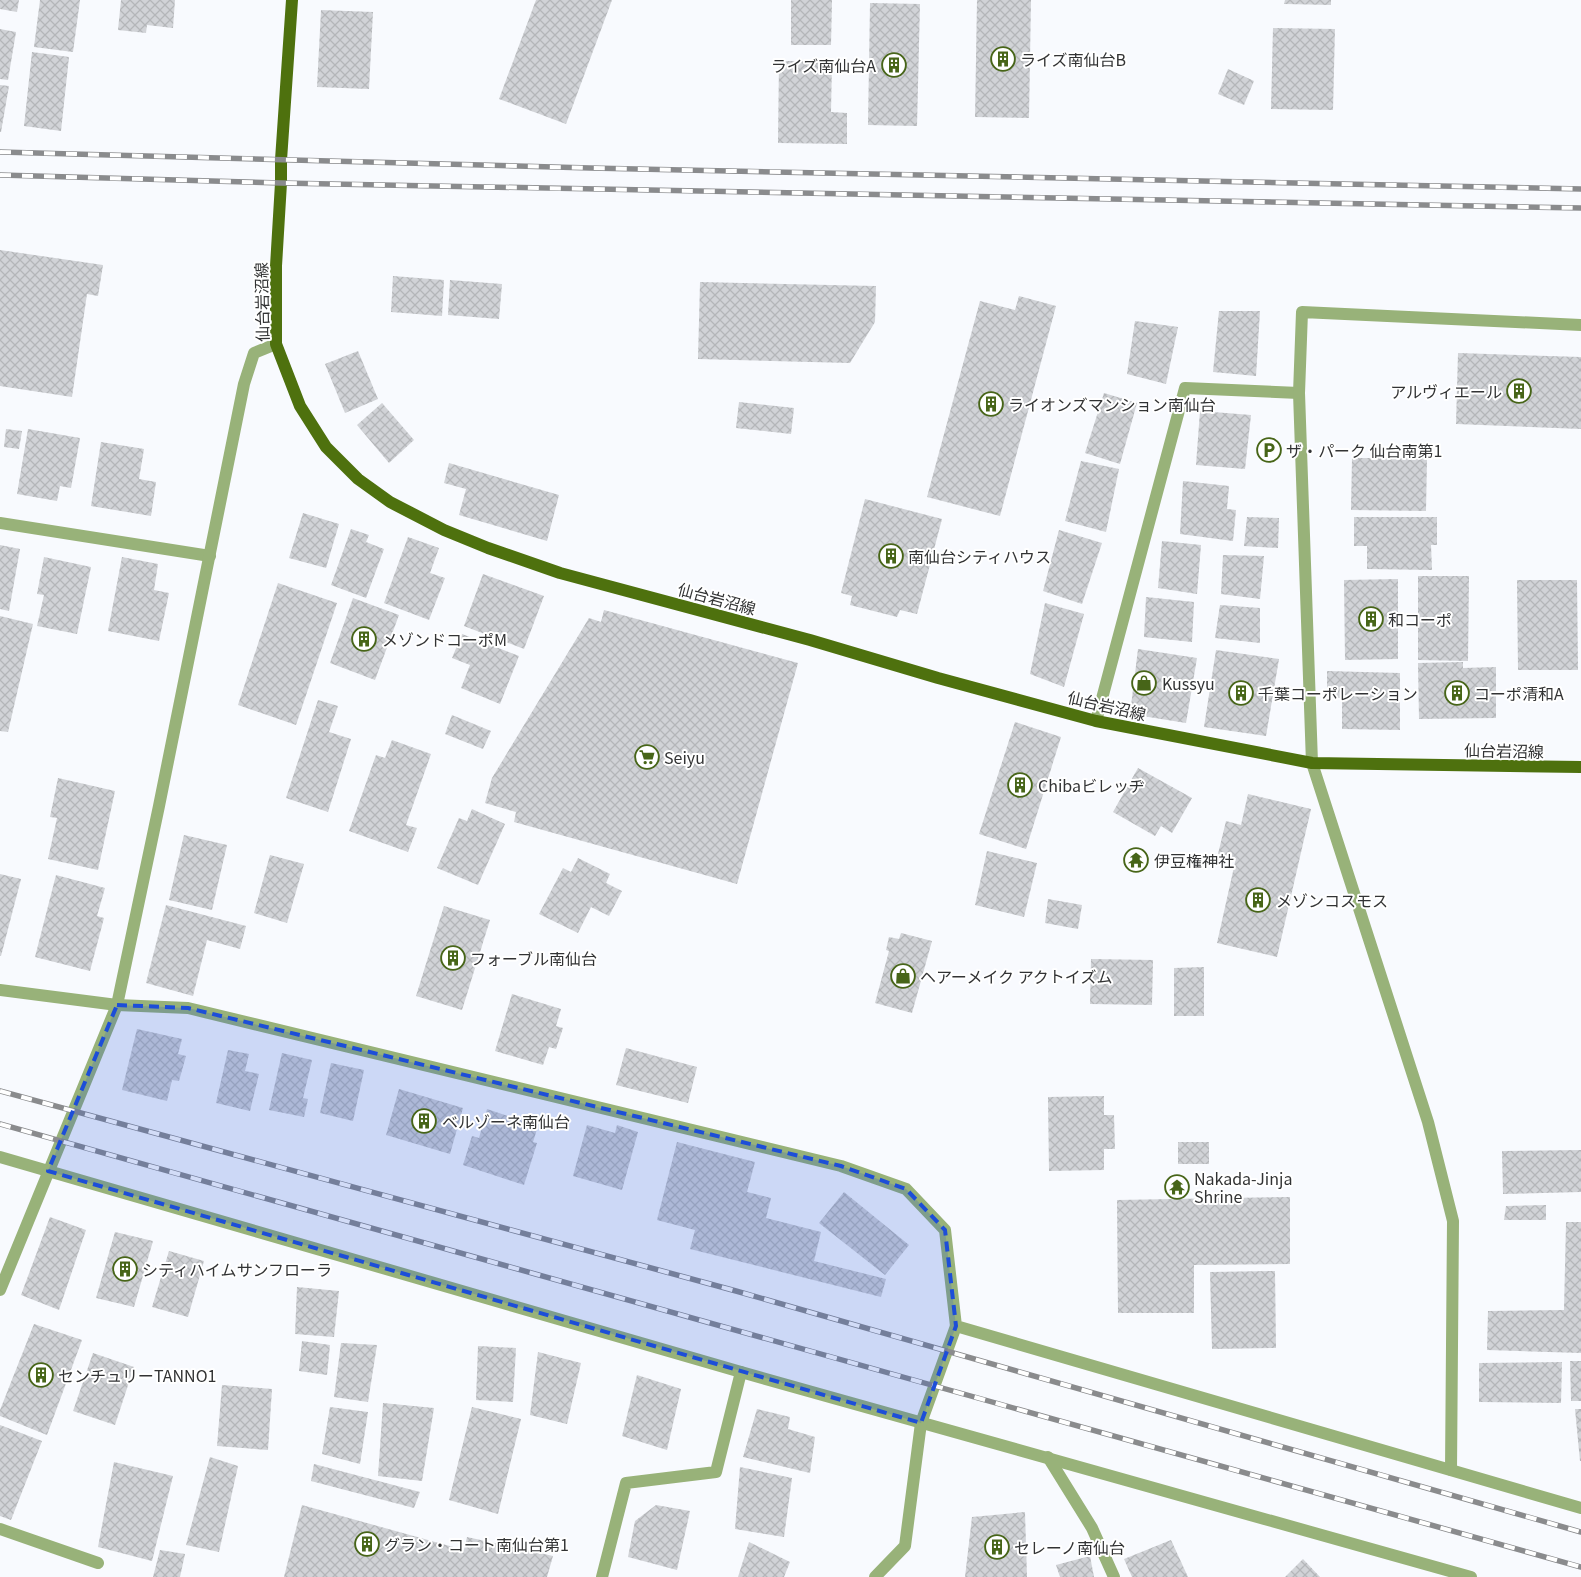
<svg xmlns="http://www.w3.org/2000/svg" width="1581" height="1577" viewBox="0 0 1581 1577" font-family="Georgia,'Noto Sans JP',serif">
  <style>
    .building { fill: url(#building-cross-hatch) }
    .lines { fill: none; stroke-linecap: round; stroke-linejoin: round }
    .minor { stroke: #98b279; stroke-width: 12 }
    .primary { stroke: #4e710e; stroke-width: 12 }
    .rail-casing { stroke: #8a8b8d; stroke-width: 5.5 }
    .rail { stroke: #fff; stroke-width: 4; stroke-dasharray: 11; stroke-linecap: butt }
    .marked { fill: #1d4ed8; fill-opacity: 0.2; stroke: #1d4ed8; stroke-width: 4; stroke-dasharray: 10 6; stroke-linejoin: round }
    .labels { text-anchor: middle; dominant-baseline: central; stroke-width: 4; stroke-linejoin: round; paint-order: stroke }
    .poi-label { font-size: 16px; fill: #323334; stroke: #fff; text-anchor: start }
    .street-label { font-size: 16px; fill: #323334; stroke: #fff }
  </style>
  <defs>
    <pattern id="building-cross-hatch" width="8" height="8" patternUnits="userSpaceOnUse" patternTransform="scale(1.25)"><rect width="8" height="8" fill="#d1d3d7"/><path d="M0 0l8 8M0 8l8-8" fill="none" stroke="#b4b6b9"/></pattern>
  </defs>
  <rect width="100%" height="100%" fill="#f8fafe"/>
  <g class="building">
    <path d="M0,0H19L17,12L0,9Z"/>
    <path d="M40,0H80L73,52L34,47Z"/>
    <path d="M121,0H175L173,28L147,25L146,33L118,30Z"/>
    <path d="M536,0H612L566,124L499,99Z"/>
    <path d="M791,0H832L831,45H791Z"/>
    <path d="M977,0H1031L1029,118L975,117Z"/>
    <path d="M1285,0H1331V5L1284,4Z"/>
    <path d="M870,3L920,4L917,126L868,125Z"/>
    <path d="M321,10L373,12L369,89L317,87Z"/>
    <path d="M1273,28L1335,29L1333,110L1271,109Z"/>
    <path d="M0,29L16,32L8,80L0,79Z"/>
    <path d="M32,52L69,57L61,131L24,126Z"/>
    <path d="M779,61H832L831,112L847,113V144L778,143Z"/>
    <path d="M1228,69L1254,81L1244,105L1218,94Z"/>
    <path d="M0,85L9,86L1,132H0Z"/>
    <path d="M0,250L103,265L98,296L87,294L72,397L0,386Z"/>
    <path d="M393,276L444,280L442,316L391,312Z"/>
    <path d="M450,280L502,284L499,319L448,315Z"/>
    <path d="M700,282L876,286L875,322L850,363L698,359Z"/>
    <path d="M1019,296L1056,306L1000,516L927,497L980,301L1015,310Z"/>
    <path d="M1219,311H1260L1256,376L1213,372Z"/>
    <path d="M1135,321L1178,327L1166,384L1127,374Z"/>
    <path d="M358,351L378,399L345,413L325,364Z"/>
    <path d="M1458,353L1581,357V429L1456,424Z"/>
    <path d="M1104,393L1137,403L1120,464L1085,453Z"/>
    <path d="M739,402L794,408L791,434L736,428Z"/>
    <path d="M382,403L414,440L389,463L357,425Z"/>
    <path d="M1200,411L1251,415L1245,469L1196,465Z"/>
    <path d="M6,429L22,431L19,449L4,447Z"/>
    <path d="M28,429L80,438L71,488L60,486L57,501L17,494Z"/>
    <path d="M101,442L144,449L139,479L156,482L151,516L91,506Z"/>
    <path d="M1352,458H1427L1426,511L1351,510Z"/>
    <path d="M1081,461L1119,469L1106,532L1065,521Z"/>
    <path d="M449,463L559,495L547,541L459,515L466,489L444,483Z"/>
    <path d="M1183,481L1229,486L1227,509L1236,510L1233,541L1180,534Z"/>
    <path d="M865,499L942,519L917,614L900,610L897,617L850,605L852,596L841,593Z"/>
    <path d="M303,513L339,524L326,568L289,558Z"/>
    <path d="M1247,517L1279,518L1278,548L1244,546Z"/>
    <path d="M1354,517H1437V545H1431L1432,570L1367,569V546H1354Z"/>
    <path d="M351,529L369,535L366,542L384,549L366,598L331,585Z"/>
    <path d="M1059,530L1102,543L1082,604L1043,591Z"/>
    <path d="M408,537L439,548L430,573L445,578L429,620L384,603Z"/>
    <path d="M1162,541L1201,545L1197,594L1158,588Z"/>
    <path d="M0,545L20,549L9,611L0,609Z"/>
    <path d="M1223,555L1264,556L1260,599L1221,594Z"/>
    <path d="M44,557L91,567L77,634L37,626L44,595L37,594Z"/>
    <path d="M122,557L158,564L154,590L169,593L159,641L108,631Z"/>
    <path d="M483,574L544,596L524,649L464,626Z"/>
    <path d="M1418,576H1469L1468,661L1418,660Z"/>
    <path d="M1398,579V659L1345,660L1344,580Z"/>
    <path d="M1517,580H1577L1578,670H1518Z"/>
    <path d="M278,583L337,603L296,725L238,705Z"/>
    <path d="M1146,597L1194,602L1192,642L1144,637Z"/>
    <path d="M353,598L399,615L375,680L330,663Z"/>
    <path d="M1045,603L1084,614L1064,687L1030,674Z"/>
    <path d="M1220,605L1260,608V643L1215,638Z"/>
    <path d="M604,610L798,663L737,884L514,822L516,812L485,803L492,778L589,618L601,622Z"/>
    <path d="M0,616L33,624L8,732L0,731Z"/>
    <path d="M462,634L519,656L500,704L461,688L470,665L452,658Z"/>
    <path d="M1138,649L1197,658L1186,723L1130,714Z"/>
    <path d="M1216,650L1279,659L1266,736L1204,727Z"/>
    <path d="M1463,662V668L1496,667V718L1419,719L1418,663Z"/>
    <path d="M1327,671L1400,673V730L1342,729V698H1327Z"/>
    <path d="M318,700L338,706L329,732L351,739L328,812L286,798Z"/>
    <path d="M452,715L491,731L483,749L445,734Z"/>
    <path d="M1015,722L1061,737L1026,849L979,834Z"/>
    <path d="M392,740L431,754L406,825L417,828L408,852L349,831L376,755L385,758Z"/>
    <path d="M1138,768L1192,798L1172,833L1161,826L1155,836L1113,812Z"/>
    <path d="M58,778L115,791L98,870L48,859L57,818L50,817Z"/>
    <path d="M1248,794L1311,809L1277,957L1217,943L1236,858L1218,854L1226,821L1241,825Z"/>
    <path d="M472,809L505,824L478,885L437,868L459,818L467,821Z"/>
    <path d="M184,835L227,845L212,910L169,900Z"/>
    <path d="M987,851L1037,863L1024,917L975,905Z"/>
    <path d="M270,855L304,864L287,923L254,913Z"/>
    <path d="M578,858L610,874L606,883L622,891L609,916L591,907L578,933L539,914L563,868L571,872Z"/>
    <path d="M0,874L21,879L1,956H0Z"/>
    <path d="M56,875L105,888L97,916L104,918L90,971L35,957Z"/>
    <path d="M1048,899L1082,905L1078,929L1045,923Z"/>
    <path d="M166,905L246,926L240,949L207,940L193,996L146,983Z"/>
    <path d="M444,906L490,920L462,1010L416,996Z"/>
    <path d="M901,933L932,941L912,1013L875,1003L889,951L886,950L889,937L899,939Z"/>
    <path d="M1091,959L1153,960L1152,1005L1090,1004Z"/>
    <path d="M1204,967V1016H1174V968Z"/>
    <path d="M512,994L561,1009L556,1026L563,1028L556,1049L549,1047L543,1065L495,1051Z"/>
    <path d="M137,1029L182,1039L178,1054L186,1056L179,1081L172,1080L167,1101L122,1090Z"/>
    <path d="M626,1048L697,1067L688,1103L616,1085Z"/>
    <path d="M228,1050L249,1054L245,1071L259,1074L250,1111L216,1103Z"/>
    <path d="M282,1053L312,1060L303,1098L308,1099L304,1117L269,1110Z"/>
    <path d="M331,1063L364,1070L353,1121L320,1113Z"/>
    <path d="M399,1089L463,1108L450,1154L386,1135Z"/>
    <path d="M1104,1096V1115H1114L1115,1149H1104V1170L1049,1171L1048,1097Z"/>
    <path d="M487,1109L538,1126L533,1142L537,1143L524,1185L463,1165L472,1136L479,1138Z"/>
    <path d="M587,1125L615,1133L617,1125L638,1132L622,1190L573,1176Z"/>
    <path d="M677,1142L755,1162L747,1192L771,1198L766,1218L821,1232L814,1261L886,1279L881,1297L690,1249L695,1230L657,1220Z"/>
    <rect x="1178" y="1142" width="31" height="22"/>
    <path d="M1581,1150V1192L1503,1194L1502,1151Z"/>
    <path d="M844,1192L909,1245L885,1275L819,1223Z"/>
    <path d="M1290,1197V1264L1194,1265V1313H1118L1117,1200Z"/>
    <path d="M1546,1205V1220H1504L1506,1206Z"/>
    <path d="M50,1217L86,1230L59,1310L21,1295Z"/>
    <path d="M1566,1222H1581V1353L1487,1350L1488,1311L1564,1310Z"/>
    <path d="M115,1232L153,1241L134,1307L96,1298Z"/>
    <path d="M169,1251L204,1261L188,1317L152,1307Z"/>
    <path d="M1275,1271L1276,1348L1212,1349L1210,1272Z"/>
    <path d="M297,1287L339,1291L334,1337L295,1334Z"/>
    <path d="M34,1324L82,1340L47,1435L0,1416V1410Z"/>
    <path d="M302,1341L330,1345L327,1375L299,1371Z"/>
    <path d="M341,1343L377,1345L368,1402L334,1397Z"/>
    <path d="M478,1346L516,1348L513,1402L476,1400Z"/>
    <path d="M538,1352L581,1363L567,1424L530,1415Z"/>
    <path d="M93,1353L134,1367L115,1425L73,1411Z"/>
    <path d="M1570,1361H1581V1401H1571Z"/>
    <path d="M1562,1362L1561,1403L1479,1402V1363Z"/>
    <path d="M637,1375L681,1389L667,1450L622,1436Z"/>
    <path d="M222,1385L272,1389L268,1450L217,1446Z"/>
    <path d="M383,1403L434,1408L422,1481L378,1476Z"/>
    <path d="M330,1407L368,1412L360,1464L322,1454Z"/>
    <path d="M472,1407L521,1419L498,1514L449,1500Z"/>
    <path d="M757,1409L790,1417L788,1429L815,1437L810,1473L743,1457Z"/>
    <path d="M1575,1409H1581V1461H1580Z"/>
    <path d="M0,1425L42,1441L11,1520L0,1516Z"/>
    <path d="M210,1457L238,1466L219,1552L186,1545Z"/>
    <path d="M114,1462L173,1476L152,1561L98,1547Z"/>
    <path d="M314,1464L420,1492L414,1508L311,1481Z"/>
    <path d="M740,1467L792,1478L784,1537L735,1529Z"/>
    <path d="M302,1505L464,1550L467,1537L553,1556L547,1577H284Z"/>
    <path d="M656,1505L690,1511L677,1570L628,1557L635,1521Z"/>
    <path d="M1025,1512L1027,1577H965L972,1517Z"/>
    <path d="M1171,1540L1188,1577H1132L1124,1559Z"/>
    <path d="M749,1542L790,1562L784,1577H738Z"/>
    <path d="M160,1550L185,1554L180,1577H153Z"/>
    <path d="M1090,1556L1094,1577H1060L1056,1565Z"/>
    <path d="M1303,1559L1320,1577H1285Z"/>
  </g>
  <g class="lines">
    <g class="minor">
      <path d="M0,523L210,556"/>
      <path d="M1096,721L1185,388L1299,393"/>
      <path d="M0,990L117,1005L188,1008L841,1166L906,1189L945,1230L956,1326L1581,1508"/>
      <path d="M0,1157L741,1372L1471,1577"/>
      <path d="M0,1290L117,1005L159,806L244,384L254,353L276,344"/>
      <path d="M1048,1457L1092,1528L1114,1577"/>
      <path d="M1451,1470L1453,1221L1428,1122L1312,763L1299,393L1302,312L1581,325"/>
      <path d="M0,1529L98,1563"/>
      <path d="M602,1577L626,1483L716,1472L741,1372"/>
      <path d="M875,1577L905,1546L921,1423L956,1326"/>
    </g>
    <path class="primary" d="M292,0L281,160V183L276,266V344L300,406L326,447L358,479L390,502L444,530L488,548L560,573L810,640L938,678L1096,721L1312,763L1581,767"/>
    <g class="rail-casing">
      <g id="rail">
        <path d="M0,152L590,168L1581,189"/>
        <path d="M0,175L281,183L1581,208"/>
        <path d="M0,1091L736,1291L1581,1532"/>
        <path d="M0,1124L1581,1567"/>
      </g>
    </g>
    <use href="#rail" class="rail"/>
  </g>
  <path class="marked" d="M117,1005L188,1008L841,1166L906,1189L945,1230L956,1326L921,1423L48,1171Z"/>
  <defs>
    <g id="building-ring" transform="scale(1.25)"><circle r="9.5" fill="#fff" stroke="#476518" stroke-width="1.5"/><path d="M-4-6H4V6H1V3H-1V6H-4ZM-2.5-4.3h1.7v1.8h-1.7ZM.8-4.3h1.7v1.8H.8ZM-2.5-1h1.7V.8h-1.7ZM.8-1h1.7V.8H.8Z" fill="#476518"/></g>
    <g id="parking-ring" transform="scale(1.25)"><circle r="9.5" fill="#fff" stroke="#476518" stroke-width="1.5"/><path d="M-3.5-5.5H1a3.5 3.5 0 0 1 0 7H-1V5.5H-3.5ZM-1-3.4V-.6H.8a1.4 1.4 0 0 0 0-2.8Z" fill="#476518"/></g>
    <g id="shop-ring" transform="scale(1.25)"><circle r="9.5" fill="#fff" stroke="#476518" stroke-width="1.5"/><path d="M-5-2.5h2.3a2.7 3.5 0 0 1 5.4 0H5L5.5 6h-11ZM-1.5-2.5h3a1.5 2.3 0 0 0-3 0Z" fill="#476518"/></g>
    <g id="supermarket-ring" transform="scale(1.25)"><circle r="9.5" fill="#fff" stroke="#476518" stroke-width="1.5"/><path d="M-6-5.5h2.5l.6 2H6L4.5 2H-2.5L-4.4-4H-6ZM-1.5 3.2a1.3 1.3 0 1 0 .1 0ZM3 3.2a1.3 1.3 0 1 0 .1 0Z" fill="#476518"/></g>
    <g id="temple-ring" transform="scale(1.25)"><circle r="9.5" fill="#fff" stroke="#476518" stroke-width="1.5"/><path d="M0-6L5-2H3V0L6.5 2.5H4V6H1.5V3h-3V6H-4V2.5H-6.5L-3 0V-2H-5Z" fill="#476518"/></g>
  </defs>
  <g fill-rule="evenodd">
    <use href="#building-ring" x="1003" y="59"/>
    <use href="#building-ring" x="894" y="65"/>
    <use href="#building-ring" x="1519" y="391"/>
    <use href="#building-ring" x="991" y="404"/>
    <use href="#parking-ring" x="1269" y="450"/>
    <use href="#building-ring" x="891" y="556"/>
    <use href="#building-ring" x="1371" y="619"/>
    <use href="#building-ring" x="364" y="639"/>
    <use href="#shop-ring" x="1144" y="683"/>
    <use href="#building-ring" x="1241" y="693"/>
    <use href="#building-ring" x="1457" y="693"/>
    <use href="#supermarket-ring" x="647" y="757"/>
    <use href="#building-ring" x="1020" y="785"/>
    <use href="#temple-ring" x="1136" y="860"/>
    <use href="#building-ring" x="1258" y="900"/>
    <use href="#building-ring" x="453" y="958"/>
    <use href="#shop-ring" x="903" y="976"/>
    <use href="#building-ring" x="424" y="1121"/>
    <use href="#temple-ring" x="1177" y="1187"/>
    <use href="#building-ring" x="125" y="1269"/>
    <use href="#building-ring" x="41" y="1375"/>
    <use href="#building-ring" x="367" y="1544"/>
    <use href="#building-ring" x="997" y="1547"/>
  </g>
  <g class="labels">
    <g class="poi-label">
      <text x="1020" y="59">ライズ南仙台B</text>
      <text x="876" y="65" text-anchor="end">ライズ南仙台A</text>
      <text x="1502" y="391" text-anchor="end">アルヴィエール</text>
      <text x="1008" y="404">ライオンズマンション南仙台</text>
      <text x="1286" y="450">ザ・パーク 仙台南第1</text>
      <text x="908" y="556">南仙台シティハウス</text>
      <text x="1388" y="619">和コーポ</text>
      <text x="382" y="639">メゾンドコーポM</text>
      <text x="1162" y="683">Kussyu</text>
      <text x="1258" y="693">千葉コーポレーション</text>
      <text x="1474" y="693">コーポ清和A</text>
      <text x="664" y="757">Seiyu</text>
      <text x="1038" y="785">Chibaビレッヂ</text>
      <text x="1154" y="860">伊豆権神社</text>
      <text x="1276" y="900">メゾンコスモス</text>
      <text x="470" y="958">フォーブル南仙台</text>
      <text x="920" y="976">ヘアーメイク アクトイズム</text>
      <text x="442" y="1121">ベルゾーネ南仙台</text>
      <text x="1194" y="1178">Nakada-Jinja<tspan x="1194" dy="18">Shrine</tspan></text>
      <text x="142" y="1269">シティハイムサンフローラ</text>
      <text x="58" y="1375">センチュリーTANNO1</text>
      <text x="384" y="1544">グラン・コート南仙台第1</text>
      <text x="1014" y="1547">セレーノ南仙台</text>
    </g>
    <g class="street-label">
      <text transform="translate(261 302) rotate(-91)">仙台岩沼線</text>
      <text transform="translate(717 598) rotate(15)">仙台岩沼線</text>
      <text transform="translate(1107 705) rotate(13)">仙台岩沼線</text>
      <text transform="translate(1504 750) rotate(1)">仙台岩沼線</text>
    </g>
  </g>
</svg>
